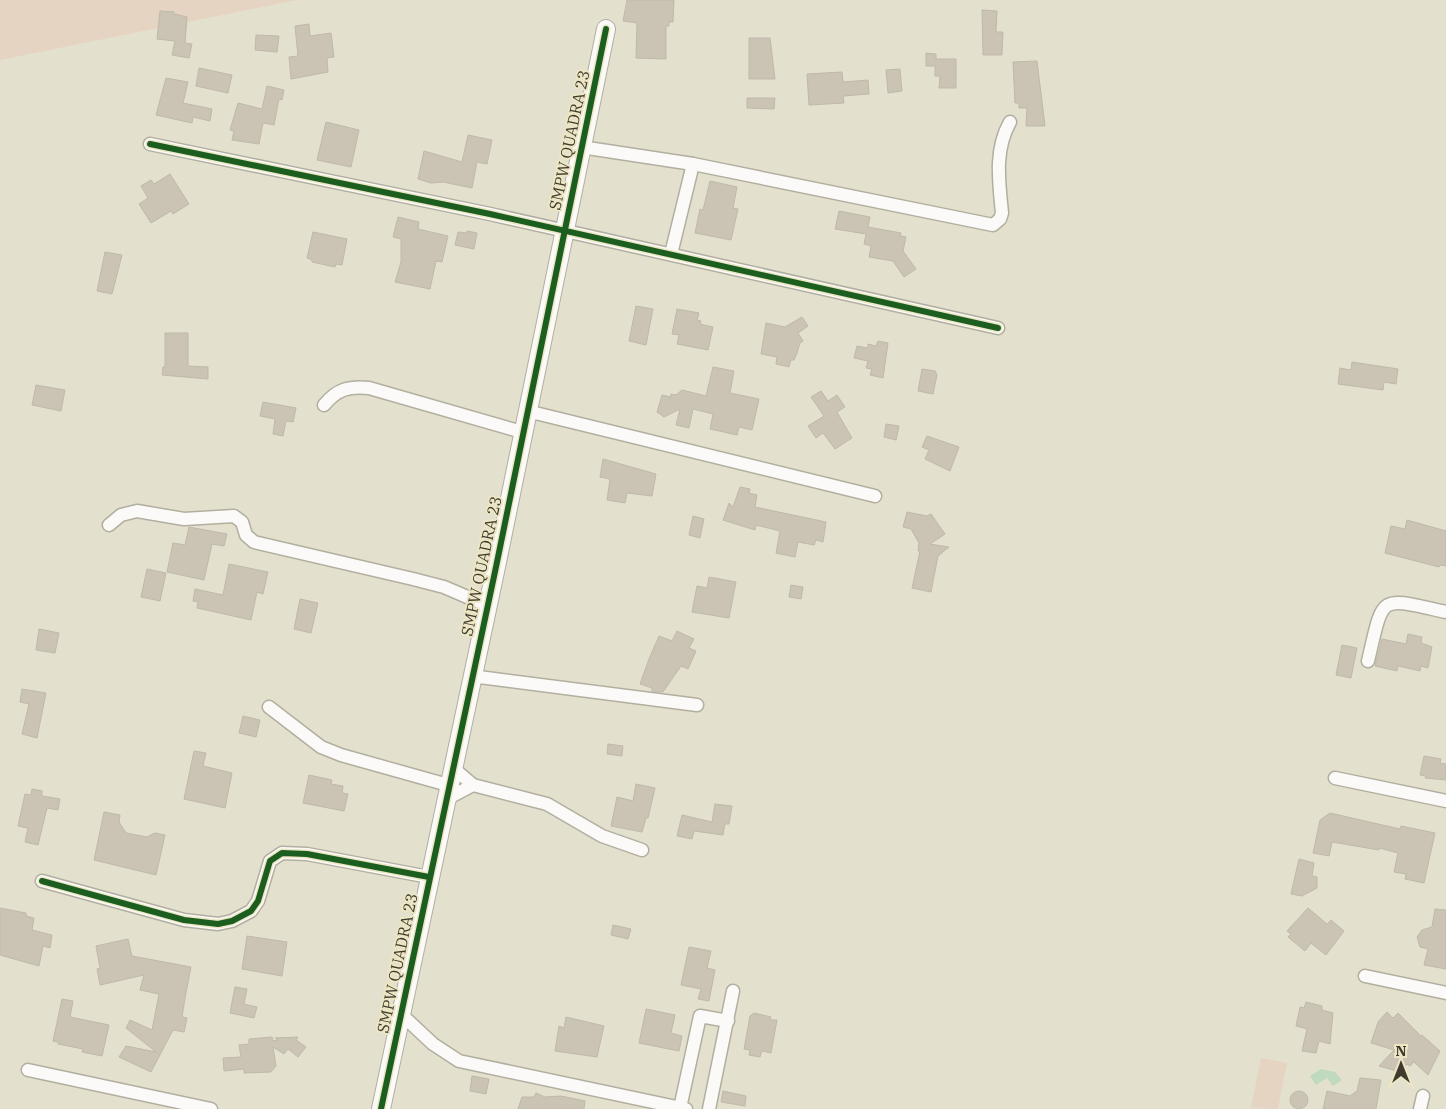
<svg xmlns="http://www.w3.org/2000/svg" width="1446" height="1109" viewBox="0 0 1446 1109" font-family="'IBM Plex Serif',serif">
  <style>
    .green { fill: #e6d4c3 }
    .water { fill: #bfdabe }
    .building { fill: #cbc4b4; stroke: #beb9ab }
    .lines { fill: none; stroke-linecap: round; stroke-linejoin: round }
    .street-casing { stroke: #b2afa0; stroke-width: 15 }
    .secondary-casing { stroke: #b2afa0; stroke-width: 20 }
    .street { stroke: #fbfaf8; stroke-width: 12 }
    .secondary { stroke: #fbfaf8; stroke-width: 18 }
    .cycleway-casing { stroke: #ece6c4; stroke-width: 9 }
    .cycleway { stroke: #1b5e20; stroke-width: 6 }
    .labels { text-anchor: middle; dominant-baseline: central; stroke-width: 4; stroke-linejoin: round; paint-order: stroke }
    .street-label { font-size: 16px; fill: #3e3b2e; stroke: #ece6c4 }
  </style>
  <rect width="100%" height="100%" fill="#e3e0cd"/>
  <g class="green">
    <path d="M0,0H297L0,60Z"/>
    <path d="M1261,1058L1287,1063L1278,1109L1251,1108Z"/>
  </g>
  <path class="water" d="M1321,1069L1335,1072L1342,1080L1333,1086L1327,1078L1316,1085L1310,1076Z"/>
  <g class="building">
    <path d="M627,0H674L673,22H669V26H666V59L636,58L637,23L623,21Z"/>
    <path d="M982,10L997,11L996,32H1003L1002,55H983Z"/>
    <path d="M160,11L174,12V14L187,17L185,43L192,44L189,58L172,55L175,41L157,39Z"/>
    <path d="M309,24L310,36L331,33L334,57L327,58L328,72L291,79L289,57L298,56L295,26Z"/>
    <path d="M256,35L279,36L277,52L255,50Z"/>
    <path d="M749,38H770L775,79H749Z"/>
    <path d="M926,53L936,54V59H956V88H939L940,76H935V66H926Z"/>
    <path d="M1037,61L1045,126H1026L1027,108H1019V103H1015L1013,62Z"/>
    <path d="M199,68L232,75L228,93L196,86Z"/>
    <path d="M900,69L902,91L888,93L886,70Z"/>
    <path d="M842,72L843,82L868,80L869,94L843,96L844,103L809,105L807,74Z"/>
    <path d="M166,78L188,82L183,103L212,109L210,121L193,117L192,123L156,115Z"/>
    <path d="M267,86L284,90L282,100L279,99L274,125L263,123L259,144L232,140L234,131L230,130L238,103L262,109Z"/>
    <path d="M747,98H775L774,109L747,108Z"/>
    <path d="M326,122L359,130L351,167L317,160Z"/>
    <path d="M468,135L492,140L487,164L477,162L472,188L443,182L431,183L418,179L424,151L462,162Z"/>
    <path d="M170,174L189,204L173,214L171,211L151,223L139,204L148,198L141,186L151,180L154,184Z"/>
    <path d="M710,181L737,187L733,208L738,209L731,240L695,233L700,209L703,210Z"/>
    <path d="M839,211L870,217L868,227L901,233L900,236L906,237L903,251L916,269L904,277L893,261L869,257L871,246L864,244L866,234L835,229Z"/>
    <path d="M398,217L419,222L418,229L448,236L442,262L436,261L430,289L395,282L401,262V239L393,237Z"/>
    <path d="M467,231L477,233L474,249L455,245L458,232L467,233Z"/>
    <path d="M313,232L347,239L342,265L336,264L335,267L312,262V260L307,258Z"/>
    <path d="M105,252L122,255L112,294L97,291Z"/>
    <path d="M636,306L653,309L646,345L629,341Z"/>
    <path d="M677,309L699,313L697,320L701,321L700,324L713,327L708,350L677,344L679,335L672,334Z"/>
    <path d="M802,317L808,326L798,333L803,341L800,343L797,353L794,360H791L789,367L776,364L777,357L761,354L766,323L785,327Z"/>
    <path d="M165,333H188V366L208,367V379L162,375L163,367H165Z"/>
    <path d="M878,341L888,343L883,378L870,375L872,369L866,368L868,361L854,358L857,346L868,348V344L876,346Z"/>
    <path d="M1352,362L1398,369L1396,384L1384,382L1383,390L1338,384L1340,368L1351,370Z"/>
    <path d="M713,367L734,371L730,393L759,399L752,430L739,427L737,435L710,429L713,414L693,409L689,428L676,425L680,409L664,417L657,412L662,395L671,397V394L676,395L682,390L706,396Z"/>
    <path d="M922,369L935,371L937,375L933,394L918,391Z"/>
    <path d="M36,385L65,390L61,411L32,405Z"/>
    <path d="M821,391L828,401L837,395L845,407L837,412L852,438L835,449L823,433L816,438L808,426L824,416L811,397Z"/>
    <path d="M263,402L296,408L293,422L286,421L283,436L273,434L275,419L260,416Z"/>
    <path d="M886,424L899,426L896,440L884,437Z"/>
    <path d="M927,436L959,447L950,471L925,459L929,450L922,447Z"/>
    <path d="M603,459L656,474L652,496L627,493L625,503L607,500L610,479L600,477Z"/>
    <path d="M740,487L750,489L749,493L757,495L755,507L826,522L823,542L816,540L814,545L798,542L795,557L776,553L780,531L756,525L755,530L723,520L729,503L733,507Z"/>
    <path d="M907,512L927,516L931,514L945,534L930,544L949,547L938,556L931,592L912,588L920,551H918L919,543L911,529L903,527Z"/>
    <path d="M693,516L704,519L700,538L689,535Z"/>
    <path d="M1407,520L1446,531V566L1440,565L1439,567L1385,553L1391,526L1405,529Z"/>
    <path d="M189,527L227,534L224,546L212,544L204,580L167,572L173,543L185,545Z"/>
    <path d="M229,564L268,572L263,594L257,592L251,620L197,608L198,602L193,601L195,589L223,595Z"/>
    <path d="M147,569L166,573L160,601L141,597Z"/>
    <path d="M709,577L736,582L729,618L692,612L697,586L707,588Z"/>
    <path d="M791,585L803,587L801,599L789,597Z"/>
    <path d="M300,599L318,603L311,633L294,629Z"/>
    <path d="M39,629L59,633L55,653L36,650Z"/>
    <path d="M677,631L694,639L689,648L696,651L688,669L681,666L663,692L652,691V688L640,684L649,659L659,636L672,641Z"/>
    <path d="M1408,634L1422,637L1421,643L1432,647L1428,668L1421,666L1420,671L1398,666L1397,671L1375,666L1382,639L1406,644Z"/>
    <path d="M1342,645L1357,648L1351,678L1336,675Z"/>
    <path d="M22,689L46,693L37,738L22,734L29,704L20,702Z"/>
    <path d="M243,716L260,720L256,737L239,733Z"/>
    <path d="M608,744L623,746L622,756L607,754Z"/>
    <path d="M194,751L206,753L203,766L232,773L225,808L184,799Z"/>
    <path d="M1424,756L1441,759L1440,763L1446,764V780L1425,778L1426,776L1420,775Z"/>
    <path d="M309,775L332,780L331,784L343,786L342,793L348,794L344,811L303,803Z"/>
    <path d="M636,784L655,788L648,818H646L642,832L611,826L617,797L633,801Z"/>
    <path d="M32,789L42,791V796L60,799L58,810L47,808L38,845L25,842L28,828L18,826L25,794L31,795Z"/>
    <path d="M715,804L732,806L729,824H725L723,835L694,831L692,839L677,836L682,815L712,822Z"/>
    <path d="M104,812L120,815L119,822L126,833L147,837L155,833L165,835L156,875L94,860Z"/>
    <path d="M1330,813L1400,829L1401,826L1435,833L1424,883L1405,879L1406,874L1394,872L1398,853L1379,848V850L1332,842L1329,856L1313,853L1320,820Z"/>
    <path d="M1299,859L1314,863L1312,876L1317,877V888L1302,896L1291,894Z"/>
    <path d="M0,908L26,913V916L34,918L32,930L52,935L50,948L43,946L39,966L0,955Z"/>
    <path d="M1308,908L1327,924L1331,920L1344,931L1326,955L1311,943L1305,951L1288,937L1291,934L1287,931Z"/>
    <path d="M1435,909L1446,910V969L1424,965L1428,949L1420,947L1417,937L1422,930L1432,927Z"/>
    <path d="M613,925L631,929L628,939L611,935Z"/>
    <path d="M247,936L287,942L282,976L242,969Z"/>
    <path d="M128,939L132,956L191,967L185,998L182,1017L187,1018L184,1032L173,1030L151,1072L119,1057L126,1046L156,1052L126,1028L130,1020L152,1030L159,994L140,990L144,975L100,985L97,969L100,968L96,946Z"/>
    <path d="M689,947L711,951L707,968L715,970L709,1001L698,999L701,989L681,985Z"/>
    <path d="M235,987L247,989L244,1004L257,1007L254,1018L230,1013Z"/>
    <path d="M62,999L73,1001L70,1017L109,1025L102,1056L82,1052L83,1049L58,1044V1042L53,1041Z"/>
    <path d="M1306,1002L1322,1006V1010L1333,1013L1330,1044L1319,1041L1316,1053L1302,1051L1307,1029L1296,1026L1300,1007L1304,1008Z"/>
    <path d="M646,1009L675,1015L671,1033L682,1036L679,1051L639,1043Z"/>
    <path d="M1387,1012L1393,1018L1398,1013L1421,1036L1422,1035L1440,1051L1428,1075L1414,1062L1410,1066L1407,1064L1400,1072L1379,1066L1394,1050L1371,1043L1378,1022Z"/>
    <path d="M754,1013L771,1017L770,1020H777L771,1053L762,1051L760,1057L749,1055L750,1050L744,1049L750,1016Z"/>
    <path d="M566,1017L604,1026L597,1057L555,1051L559,1026L564,1028Z"/>
    <path d="M272,1037L273,1041L278,1040L275,1038L298,1037L296,1040L306,1047L298,1057L288,1049L284,1054L273,1047L276,1066L271,1072L244,1073V1069L224,1071L223,1058L241,1057L239,1045L249,1044V1039Z"/>
    <path d="M472,1076L489,1079L486,1094L470,1091Z"/>
    <path d="M1360,1078L1381,1080L1376,1109H1323L1327,1091L1350,1096L1357,1091Z"/>
    <circle cx="1299" cy="1100" r="9"/>
    <path d="M723,1091L746,1096L745,1106L721,1102Z"/>
    <path d="M536,1093L545,1097L561,1096L585,1101L584,1109H518L522,1097H534Z"/>
  </g>
  <g class="lines">
    <g class="street-casing">
      <g id="street">
        <path d="M150,144L490,214L998,328"/>
        <path d="M581,147L693,164L993,225L1000,219L1002,213C999,182 994,150 1010,122"/>
        <path d="M671,254L693,164"/>
        <path d="M324,405C337,389 349,386 369,388L522,432"/>
        <path d="M527,411L875,496"/>
        <path d="M109,525L121,515L137,511L184,519L234,516L242,522L246,535L254,542L413,579L444,587L486,605"/>
        <path d="M1368,661C1384,593 1378,597 1446,612"/>
        <path d="M471,676L697,705"/>
        <path d="M269,707L321,747L341,755L448,785"/>
        <path d="M452,767L473,785L547,804L602,836L642,850"/>
        <path d="M1335,778L1446,801"/>
        <path d="M445,800L473,785"/>
        <path d="M42,881L184,920L218,924L232,921L251,911L258,901L270,861L282,853L307,854L429,877"/>
        <path d="M1365,976L1446,993"/>
        <path d="M401,1014L433,1044L459,1061L686,1109"/>
        <path d="M28,1070L211,1109"/>
        <path d="M680,1108L700,1016L728,1021"/>
        <path d="M709,1109L733,991"/>
        <path d="M1420,1109L1423,1096"/>
      </g>
    </g>
    <g class="secondary-casing">
      <path id="secondary" d="M381,1109L496,567L606,29"/>
    </g>
    <use href="#street" class="street"/>
    <use href="#secondary" class="secondary"/>
    <g class="cycleway-casing">
      <g id="cycleway">
        <path d="M150,144L490,214L998,328"/>
        <path d="M42,881L184,920L218,924L232,921L251,911L258,901L270,861L282,853L307,854L429,877"/>
        <path d="M381,1109L496,567L606,29"/>
      </g>
    </g>
    <use href="#cycleway" class="cycleway"/>
  </g>
  <g class="labels">
    <g class="street-label">
      <text transform="translate(569 140) rotate(-78)">SMPW QUADRA 23</text>
      <text transform="translate(481 566) rotate(-78)">SMPW QUADRA 23</text>
      <text transform="translate(397 963) rotate(-78)">SMPW QUADRA 23</text>
    </g>
  </g>
  <g transform="translate(1401 1064)" stroke="#ece6c4" stroke-width="4" paint-order="stroke">
  <path d="M0-4L9 19L0 12L-9 19Z" fill="#3e3b2e"/>
  <text y="-8" font-size="14" font-weight="bold" text-anchor="middle" fill="#3e3b2e">N</text>
  </g>
</svg>
